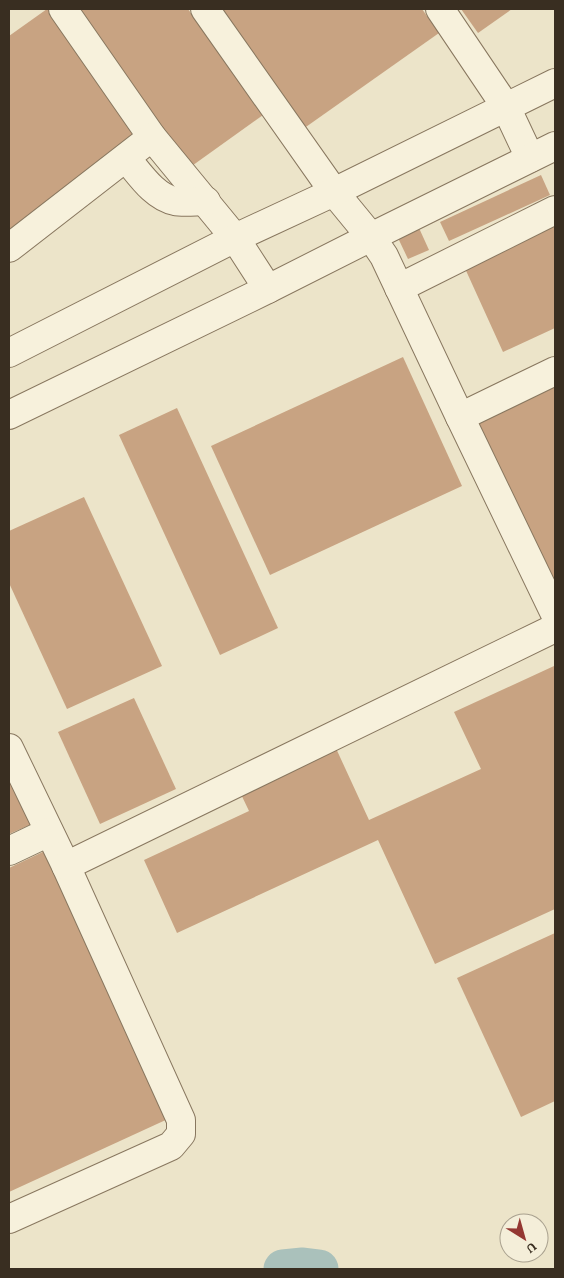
<svg xmlns="http://www.w3.org/2000/svg" width="564" height="1278" viewBox="0 0 564 1278" font-family="'Crimson Pro',serif">
  <style>
    .lines { fill: none; stroke-linecap: round; stroke-linejoin: round }
    .river { stroke: #aac1bb; stroke-width: 39 }
    .building { fill: #c8a382 }
    .minor-casing { stroke: #88775f; stroke-width: 30 }
    .minor { stroke: #f7f1dc; stroke-width: 28 }
  </style>
  <rect width="100%" height="100%" fill="#ece4c9"/>
  <g class="lines">
    <path class="river" d="M283,1269L303,1267L319,1269"/>
  </g>
  <g class="building">
    <path d="M47,9H56L146,136L9,233V36Z"/>
    <path d="M76,9H188L263,115L189,168Z"/>
    <path d="M218,9H422L439,33L303,129Z"/>
    <path d="M461,9H512L478,33Z"/>
    <path d="M541,175L550,195L449,241L440,222Z"/>
    <path d="M555,222V328L503,352L463,264Z"/>
    <path d="M419,228L429,250L408,259L398,238Z"/>
    <path d="M403,357L462,486L270,575L211,446Z"/>
    <path d="M555,383V602L470,422Z"/>
    <path d="M177,408L278,628L220,655L119,435Z"/>
    <path d="M84,497L162,666L67,709L9,583V531Z"/>
    <path d="M554,666L555,909L435,964L378,840L177,933L144,860L249,811L238,788L334,744L369,820L481,769L454,712Z"/>
    <path d="M134,698L176,789L100,824L58,732Z"/>
    <path d="M9,774L32,824L9,834Z"/>
    <path d="M47,850L170,1118L9,1192V868Z"/>
    <path d="M555,933V1101L521,1117L457,978Z"/>
  </g>
  <g class="lines">
    <g class="minor-casing">
      <g id="minor">
        <path d="M63,9L152,137L235,238L268,289"/>
        <path d="M205,9L334,192L371,237L384,256L460,417"/>
        <path d="M440,9L506,107L530,158"/>
        <path d="M126,158C139,173 154,197 175,201C184,203 196,201 206,201"/>
        <path d="M9,248L152,137"/>
        <path d="M399,288L555,210"/>
        <path d="M9,353L235,238L334,192L555,83"/>
        <path d="M555,371L460,417L555,614"/>
        <path d="M9,415L268,289L371,237L555,146"/>
        <path d="M9,748L66,866L181,1120V1134L171,1146L9,1219"/>
        <path d="M9,851L49,832"/>
        <path d="M66,866L555,628"/>
      </g>
    </g>
    <use href="#minor" class="minor"/>
  </g>
  <rect width="564" height="1278" fill="none" stroke="#392e21" stroke-width="20"/>
  <g transform="translate(524 1238) rotate(143)"><circle r="24" fill="#f4eed9" stroke="#a9a18f"/>
  <path d="M0-4L9 19L0 12L-9 19Z" fill="#943732"/>
  <text y="-8" font-size="14" font-weight="bold" text-anchor="middle" fill="#392e21">U</text>
  </g>
</svg>
